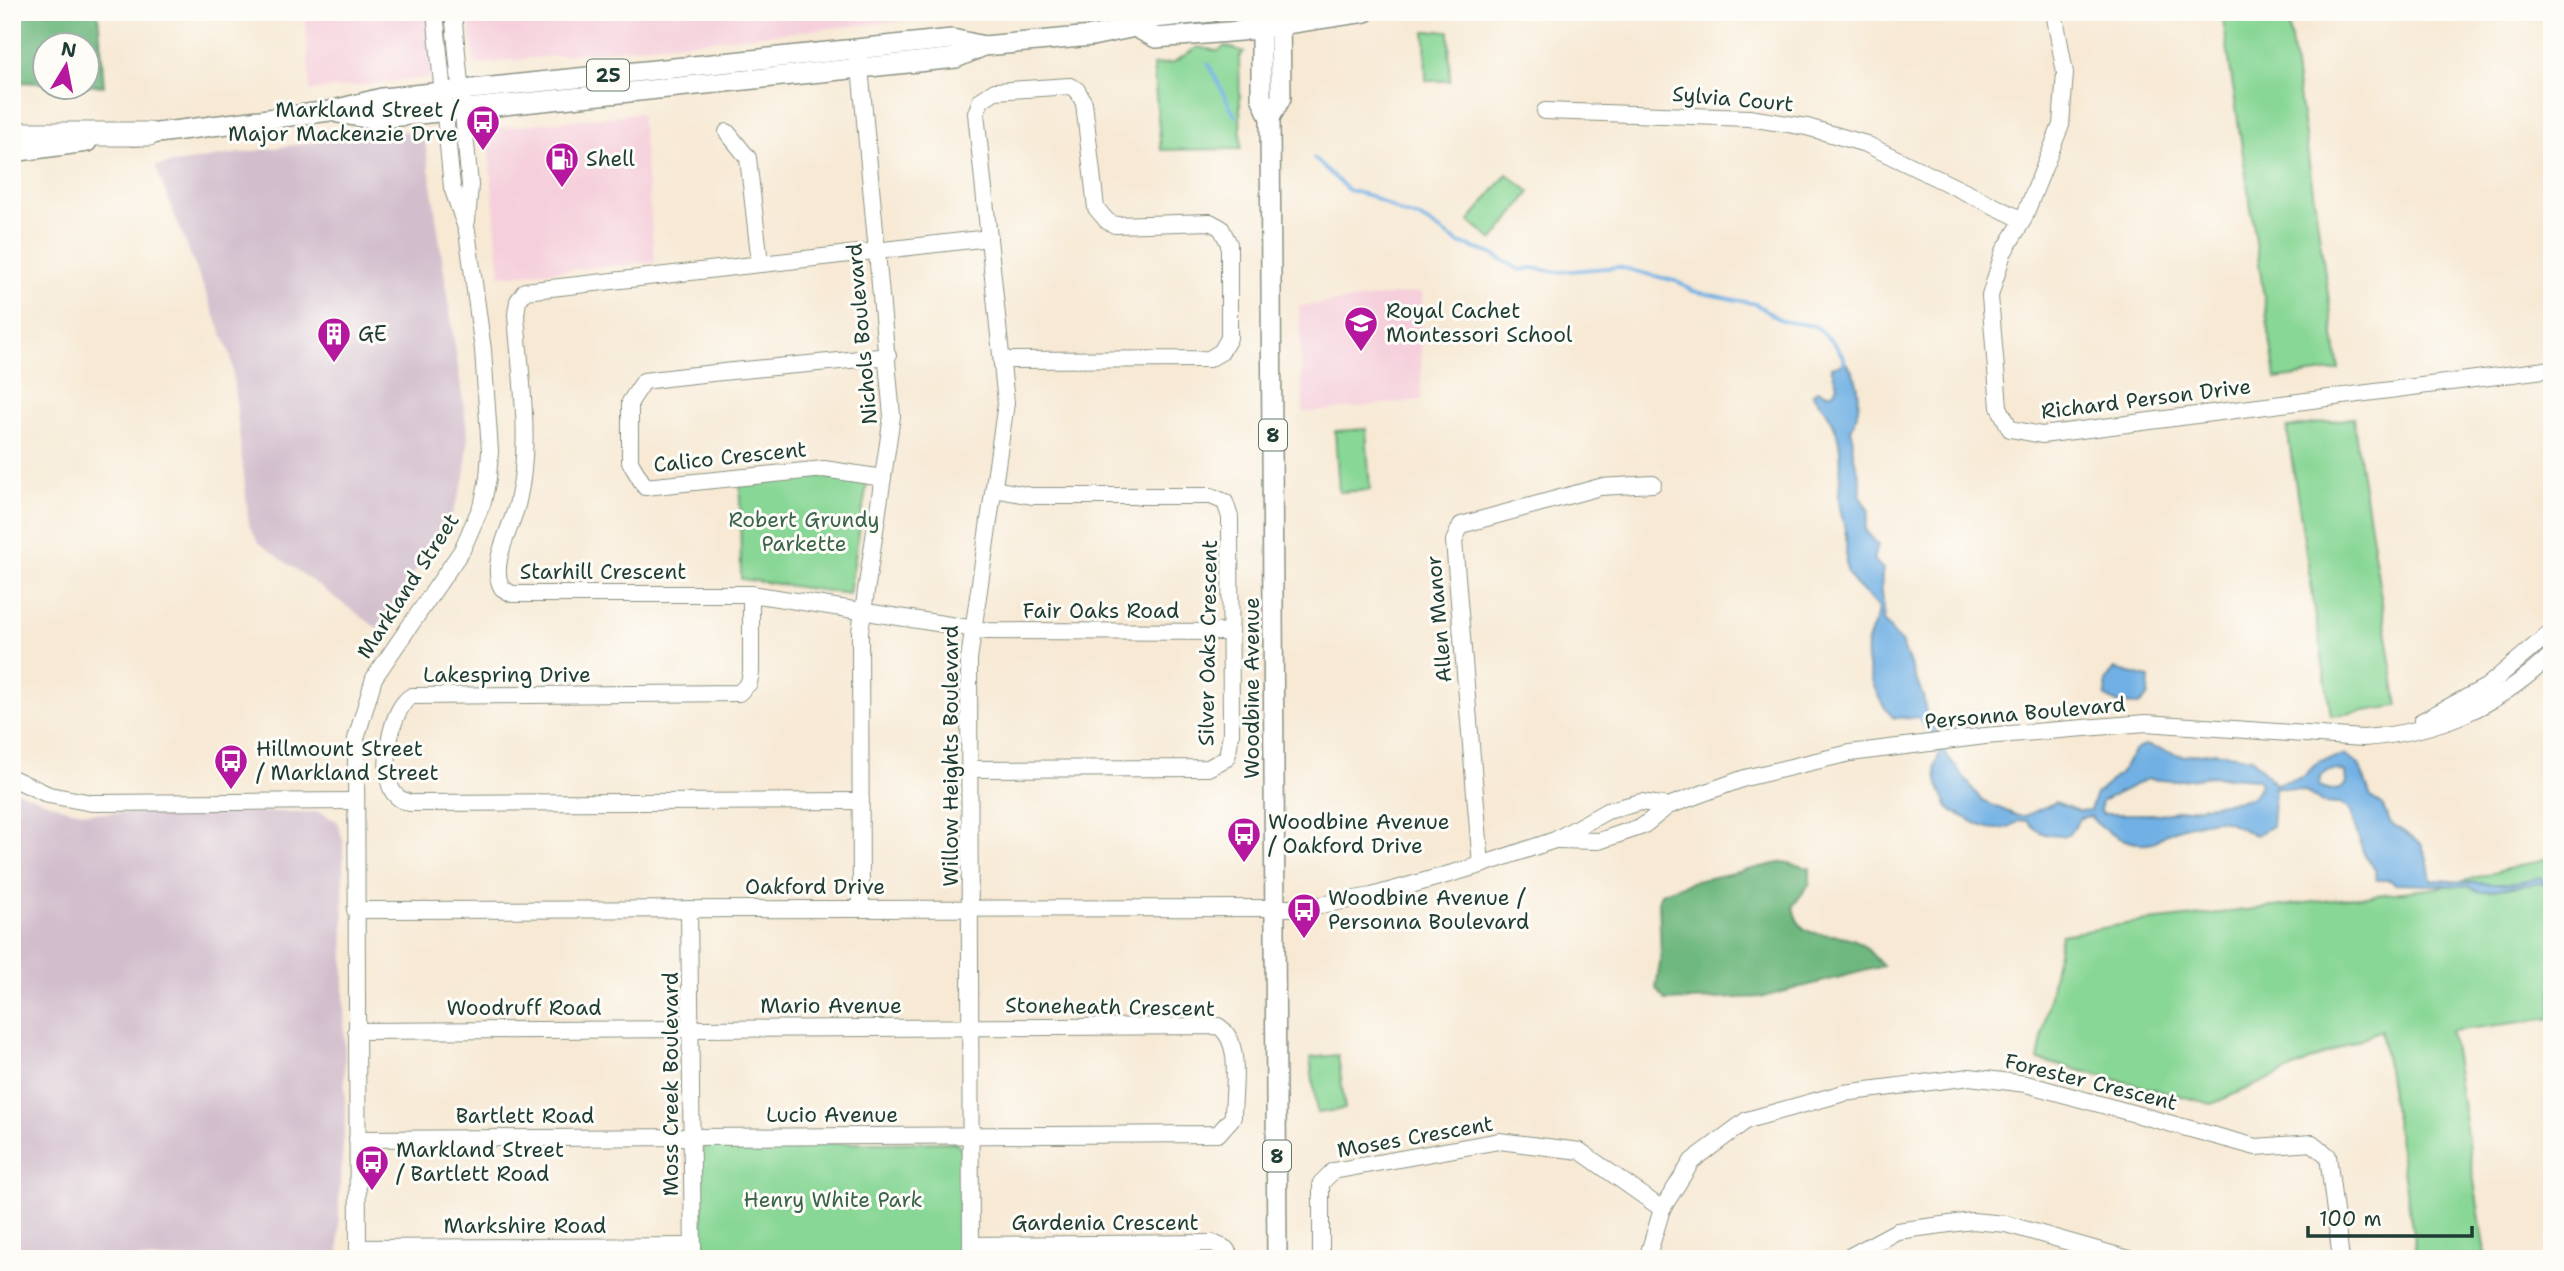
<svg xmlns="http://www.w3.org/2000/svg" width="2564" height="1271" viewBox="0 0 2564 1271" font-family="'Shantell Sans',sans-serif">
  <style>
    .built { fill: #f5cfdb }
    .industrial { fill: #d1bdcc }
    .green { fill: #89d796; stroke: #548a65; stroke-width: 2 }
    .forest { fill: #6eb87f; stroke: #467a5a; stroke-width: 2 }
    .water { fill: #71b0e4; stroke: #48768c; stroke-width: 2; fill-rule: evenodd }
    .lines { fill: none; stroke-linecap: round; stroke-linejoin: round }
    .stream { stroke: #71b0e4; stroke-width: 3.5 }
    .minor-casing { stroke: #8b9384; stroke-width: 18 }
    .major-casing { stroke: #8b9384; stroke-width: 22 }
    .highway-casing { stroke: #8b9384; stroke-width: 25 }
    .minor { stroke: #fff; stroke-width: 16 }
    .major { stroke: #fff; stroke-width: 19 }
    .highway { stroke: #fff; stroke-width: 23 }
    .labels { text-anchor: middle; dominant-baseline: central; stroke-width: 6; stroke-linejoin: round; paint-order: stroke }
    .shield { fill: #fdfcf7; stroke: #62766e; stroke-width: 2 }
    .shield-label { font-size: 19px; font-weight: bold; fill: #1f3d34 }
    .street-label { font-size: 21px; fill: #1f3d34; stroke: #fdfcf7 }
    .poi-label { font-size: 21px; fill: #1f3d34; stroke: #fdfcf7; text-anchor: start }
    .park-label { font-size: 21px; fill: #3a644c; stroke: #fdfcf7 }
  </style>
  <rect width="100%" height="100%" fill="#fdfcf7"/>
  <filter id="ink" filterUnits="userSpaceOnUse"><feTurbulence type="fractalNoise" baseFrequency=".0143" numOctaves="2"/><feDisplacementMap in="SourceGraphic" scale="14" xChannelSelector="R" yChannelSelector="G"/><feConvolveMatrix kernelMatrix="1 2 1 2 8 2 1 2 1" color-interpolation-filters="sRGB"/></filter>
  <filter id="wash" filterUnits="userSpaceOnUse"><feTurbulence type="fractalNoise" baseFrequency=".00686" numOctaves="4" result="noise"/><feDisplacementMap in="SourceGraphic" scale="28" xChannelSelector="R" yChannelSelector="G"/><feGaussianBlur stdDeviation="1.57" result="paint"/><feColorMatrix in="noise" values="0 0 0 0 0 0 0 0 0 0 0 0 0 0 0 0 0 1.4 0 .05"/><feComposite in="paint" operator="in"/></filter>
  <g filter="url(#wash)">
    <rect width="100%" height="100%" fill="#f7e9d4"/>
    <g class="built">
      <path d="M305,12H428L436,69L433,77L310,91Z"/>
      <path d="M467,12H989L475,64Z"/>
      <path d="M641,113L655,262L500,276L487,129Z"/>
      <path d="M1422,292L1421,400L1303,413L1299,306Z"/>
    </g>
    <g class="industrial">
      <path d="M393,130L424,134L468,436L465,477L450,520L377,628L259,543L249,525L231,356L155,166Z"/>
      <path d="M12,789L63,808L89,813L319,812L337,821L343,841L345,1122L339,1196V1259H12Z"/>
    </g>
    <g class="green">
      <path d="M2222,12H2287L2339,370L2276,379Z"/>
      <path d="M1425,31H1449L1450,81H1426Z"/>
      <path d="M1225,46L1244,52L1239,57L1241,149L1161,150L1153,65L1172,63L1198,47L1218,51Z"/>
      <path d="M1507,174L1530,192L1493,240L1469,221Z"/>
      <path d="M2353,418L2398,706L2331,716L2287,428Z"/>
      <path d="M1366,429L1370,490L1339,492L1335,431Z"/>
      <path d="M820,476L867,483L849,594L741,579L740,485Z"/>
      <path d="M2552,857V1018L2451,1031L2486,1259H2417L2381,1030L2212,1104L2038,1060L2061,935L2132,923L2437,888Z"/>
      <path d="M1338,1055L1345,1109L1317,1113L1310,1058Z"/>
      <path d="M956,1142L963,1151L968,1259H698L697,1229L702,1223L701,1154L706,1145Z"/>
    </g>
    <g class="forest">
      <path d="M12,12H98L104,86L88,85V46H46L45,83L16,82L12,71Z"/>
      <path d="M1784,862L1810,868V883L1793,906C1799,946 1830,928 1855,940C1865,944 1875,959 1883,966L1763,997L1666,1001L1656,988L1661,957L1659,899L1661,893L1691,882Z"/>
    </g>
    <g class="water">
      <path d="M1846,363C1863,381 1861,410 1851,430C1855,439 1851,444 1853,452C1856,469 1863,480 1860,497L1869,511L1865,530L1878,545L1873,559L1883,569C1878,587 1886,602 1883,621L1901,642L1923,696L1927,718L1937,729L1946,754L1982,801L2018,816H2025L2056,802L2079,811L2090,810L2096,794L2120,773L2135,750L2145,745L2183,756L2215,752L2252,758L2275,784L2303,777L2319,761L2344,755L2359,765L2371,797L2382,805L2390,822L2421,844L2427,858L2431,880C2468,880 2504,891 2540,877L2546,883H2552V888L2540,883L2480,892L2468,886L2395,884L2390,880H2376L2375,870L2364,854L2349,809L2340,804L2322,803L2305,791L2275,787L2272,826L2256,835C2242,831 2230,819 2215,820C2202,822 2185,826 2172,831C2165,833 2160,840 2153,842C2131,848 2103,832 2090,816L2081,818L2068,835C2049,837 2040,835 2027,821H2019C1996,839 1976,823 1953,811L1948,807L1938,785L1935,767L1939,755L1933,732L1918,717L1894,718C1878,704 1864,667 1867,646C1869,633 1877,622 1879,609C1871,596 1854,587 1848,573C1843,560 1848,548 1846,535C1844,522 1838,508 1839,493C1842,453 1844,425 1812,395L1817,390L1828,394L1834,392L1837,385L1831,367ZM2337,770L2345,773L2346,784C2338,793 2329,790 2319,786L2320,777L2328,771ZM2210,776L2258,779L2261,785L2252,798L2159,814H2103L2100,810L2102,801L2147,779L2173,781Z"/>
      <path d="M2115,669L2149,678L2148,696L2139,705L2119,704L2106,697L2105,681Z"/>
    </g>
    <g class="lines">
      <g class="stream">
        <path d="M1208,63L1235,116"/>
        <path d="M1314,158L1348,190L1371,196L1402,213L1421,218L1459,243L1492,254L1520,270L1533,268L1558,272L1619,267L1679,282L1692,291L1756,304L1782,321L1815,326L1833,342L1844,358V365"/>
        <path d="M1918,716L1933,739"/>
      </g>
    </g>
  </g>
  <g filter="url(#ink)">
    <g class="lines">
      <g class="minor-casing">
        <g id="minor">
          <path d="M453,12L470,185L467,221"/>
          <path d="M2054,12L2065,73L2061,125L2023,220L2003,253L1990,296L1999,407L2010,429L2042,435L2552,369"/>
          <path d="M859,56L892,416L860,632L861,907"/>
          <path d="M1545,111L1749,118L1807,127L1866,144L2023,220"/>
          <path d="M727,132L748,158L760,263"/>
          <path d="M989,238L525,291L518,301L516,314C520,375 532,441 518,501C513,526 488,564 502,588L512,594H751L988,631L1231,632"/>
          <path d="M883,478L824,469L645,487L630,462V402L644,381C726,370 807,365 888,356"/>
          <path d="M751,594V672L749,683L739,693L412,696C390,707 381,770 392,790C396,798 402,800 410,803L861,801"/>
          <path d="M2422,721L2486,687L2552,631"/>
          <path d="M970,769L1208,768L1227,758L1231,733L1230,517L1225,502L1211,496H1032L994,489"/>
          <path d="M12,778L49,795L92,803L355,801"/>
          <path d="M1557,840L1599,841L1643,826L1668,806L1745,778L1850,753L1985,736L2146,723L2363,738C2439,732 2497,707 2552,654"/>
          <path d="M1481,865L1454,541L1461,525L1600,487L1653,484"/>
          <path d="M689,909L693,1259"/>
          <path d="M355,910L1303,908L1372,896L1481,865L1555,840L1607,811L1641,802L1668,806"/>
          <path d="M356,1031L1218,1026C1243,1041 1233,1090 1233,1117L1218,1134L357,1139"/>
          <path d="M971,1245L1213,1243L1226,1249L1232,1259"/>
          <path d="M358,1248L693,1246"/>
          <path d="M358,1259L356,739L374,678L462,550L483,502L488,478L490,451L483,350L467,231L452,187L435,12"/>
          <path d="M971,1259L969,659L1006,403L976,113L981,100L995,91L1070,86L1077,90L1084,103L1096,208L1107,221L1115,225L1210,222L1221,228L1229,244V338L1221,352L1209,359L1003,360"/>
          <path d="M1321,1259V1183L1333,1171L1499,1141L1580,1151L1662,1209"/>
          <path d="M1647,1259L1662,1209L1692,1161L1747,1120L1844,1093L1970,1077L2026,1084L2256,1147L2312,1143L2328,1156L2341,1259"/>
          <path d="M1845,1259L1897,1231L1972,1221L2006,1224L2129,1259"/>
        </g>
      </g>
      <g class="major-casing">
        <g id="major">
          <path d="M1261,12V97L1270,118L1277,1259"/>
          <path d="M1135,27L1156,38L1240,31L1365,12"/>
          <path d="M338,113L371,119L956,58L984,46L1092,36L1135,27L1154,18L1212,12"/>
          <path d="M1270,118L1281,98L1280,13"/>
          <path d="M134,136L330,111L382,98L443,92L952,39L984,46"/>
          <path d="M12,152L87,142"/>
        </g>
      </g>
      <g class="highway-casing">
        <path id="highway" d="M12,134H149"/>
      </g>
      <use href="#minor" class="minor"/>
      <use href="#major" class="major"/>
      <use href="#highway" class="highway"/>
    </g>
  </g>
  <defs>
    <g id="bus-pin" transform="scale(1.75)"><path d="M0 17L-7.5 6A9.5 9.5 0 1 1 7.5 6Z" fill="#b5179e" stroke="#fdfcf7"/><path d="M-5-6H5V4H4V6H2V4H-2V6H-4V4H-5ZM-3.5-4V0h7V-4ZM-3.5 1.2v1.5H-2V1.2ZM2 1.2v1.5H3.5V1.2Z" fill="#fff"/></g>
    <g id="fuel-pin" transform="scale(1.75)"><path d="M0 17L-7.5 6A9.5 9.5 0 1 1 7.5 6Z" fill="#b5179e" stroke="#fdfcf7"/><path d="M-5.5-6h7V0h2V4h1.3V-2.5L3-4.5l.8-.8L6-3V5H2.5V1h-1V6h-7ZM-4.2-4.7v3.2H.2V-4.7Z" fill="#fff"/></g>
    <g id="school-pin" transform="scale(1.75)"><path d="M0 17L-7.5 6A9.5 9.5 0 1 1 7.5 6Z" fill="#b5179e" stroke="#fdfcf7"/><path d="M0-5L7-2L0 1L-7-2ZM-4 1L0 2.5L4 1V4Q0 6-4 4Z" fill="#fff"/></g>
    <g id="building-pin" transform="scale(1.75)"><path d="M0 17L-7.5 6A9.5 9.5 0 1 1 7.5 6Z" fill="#b5179e" stroke="#fdfcf7"/><path d="M-4-6H4V6H1V3H-1V6H-4ZM-2.5-4.3h1.7v1.8h-1.7ZM.8-4.3h1.7v1.8H.8ZM-2.5-1h1.7V.8h-1.7ZM.8-1h1.7V.8H.8Z" fill="#fff"/></g>
  </defs>
  <g fill-rule="evenodd">
    <use href="#bus-pin" x="483" y="122"/>
    <use href="#fuel-pin" x="562" y="159"/>
    <use href="#school-pin" x="1361" y="323"/>
    <use href="#building-pin" x="334" y="334"/>
    <use href="#bus-pin" x="231" y="761"/>
    <use href="#bus-pin" x="1244" y="834"/>
    <use href="#bus-pin" x="1304" y="910"/>
    <use href="#bus-pin" x="372" y="1162"/>
  </g>
  <g class="labels">
    <g class="shield">
      <rect x="587" y="59.5" width="42" height="31" rx="5"/>
      <rect x="1259" y="419.5" width="28" height="31" rx="5"/>
      <rect x="1263" y="1140.5" width="28" height="31" rx="5"/>
    </g>
    <g class="shield-label">
      <text x="608" y="75">25</text>
      <text x="1273" y="435">8</text>
      <text x="1277" y="1156">8</text>
    </g>
    <g class="street-label">
      <text transform="translate(1733 99) rotate(5)">Sylvia Court</text>
      <text transform="translate(862 334) rotate(-95)">Nichols Boulevard</text>
      <text transform="translate(2146 399) rotate(-7)">Richard Person Drive</text>
      <text transform="translate(730 457) rotate(-6)">Calico Crescent</text>
      <text x="603" y="572">Starhill Crescent</text>
      <text transform="translate(408 586) rotate(-57)">Markland Street</text>
      <text x="1101" y="611">Fair Oaks Road</text>
      <text transform="translate(1439 619) rotate(-95)">Allen Manor</text>
      <text transform="translate(1208 643) rotate(-89)">Silver Oaks Crescent</text>
      <text x="507" y="675">Lakespring Drive</text>
      <text transform="translate(1252 688) rotate(-90)">Woodbine Avenue</text>
      <text transform="translate(2025 713) rotate(-5)">Personna Boulevard</text>
      <text transform="translate(951 756) rotate(-90)">Willow Heights Boulevard</text>
      <text x="815" y="887">Oakford Drive</text>
      <text x="831" y="1006">Mario Avenue</text>
      <text transform="translate(1110 1007) rotate(1)">Stoneheath Crescent</text>
      <text x="524" y="1008">Woodruff Road</text>
      <text transform="translate(2091 1082) rotate(14)">Forester Crescent</text>
      <text transform="translate(671 1084) rotate(-90)">Moss Creek Boulevard</text>
      <text x="832" y="1115">Lucio Avenue</text>
      <text x="525" y="1116">Bartlett Road</text>
      <text transform="translate(1415 1137) rotate(-10)">Moses Crescent</text>
      <text x="1105" y="1223">Gardenia Crescent</text>
      <text x="525" y="1226">Markshire Road</text>
    </g>
    <g class="poi-label">
      <text x="458" y="110" text-anchor="end">Markland Street /<tspan x="458" dy="24">Major Mackenzie Drve</tspan></text>
      <text x="586" y="159">Shell</text>
      <text x="1386" y="311">Royal Cachet<tspan x="1386" dy="24">Montessori School</tspan></text>
      <text x="358" y="334">GE</text>
      <text x="256" y="749">Hillmount Street<tspan x="256" dy="24">/ Markland Street</tspan></text>
      <text x="1268" y="822">Woodbine Avenue<tspan x="1268" dy="24">/ Oakford Drive</tspan></text>
      <text x="1328" y="898">Woodbine Avenue /<tspan x="1328" dy="24">Personna Boulevard</tspan></text>
      <text x="396" y="1150">Markland Street<tspan x="396" dy="24">/ Bartlett Road</tspan></text>
    </g>
    <g class="park-label">
      <text x="804" y="520">Robert Grundy<tspan x="804" dy="24">Parkette</tspan></text>
      <text x="833" y="1200">Henry White Park</text>
    </g>
  </g>
  <rect width="2564" height="1271" fill="none" stroke="#fdfcf7" stroke-width="42"/>
  <g transform="translate(66 66) rotate(10)"><circle r="33" fill="#fdfcf7" stroke="#a4b0a9" stroke-width="2"/>
  <path d="M0-5L12 26L0 18L-12 26Z" fill="#b5179e"/>
  <text y="-10" font-size="19" font-weight="bold" text-anchor="middle" fill="#1f3d34">N</text>
  </g>
  <path d="M2308 1226v10h164v-10" fill="none" stroke="#1f3d34" stroke-width="3.5"/>
  <text x="2319" y="1226" font-size="21" fill="#1f3d34" stroke="#fdfcf7" stroke-width="5" paint-order="stroke">100 m</text>
</svg>
